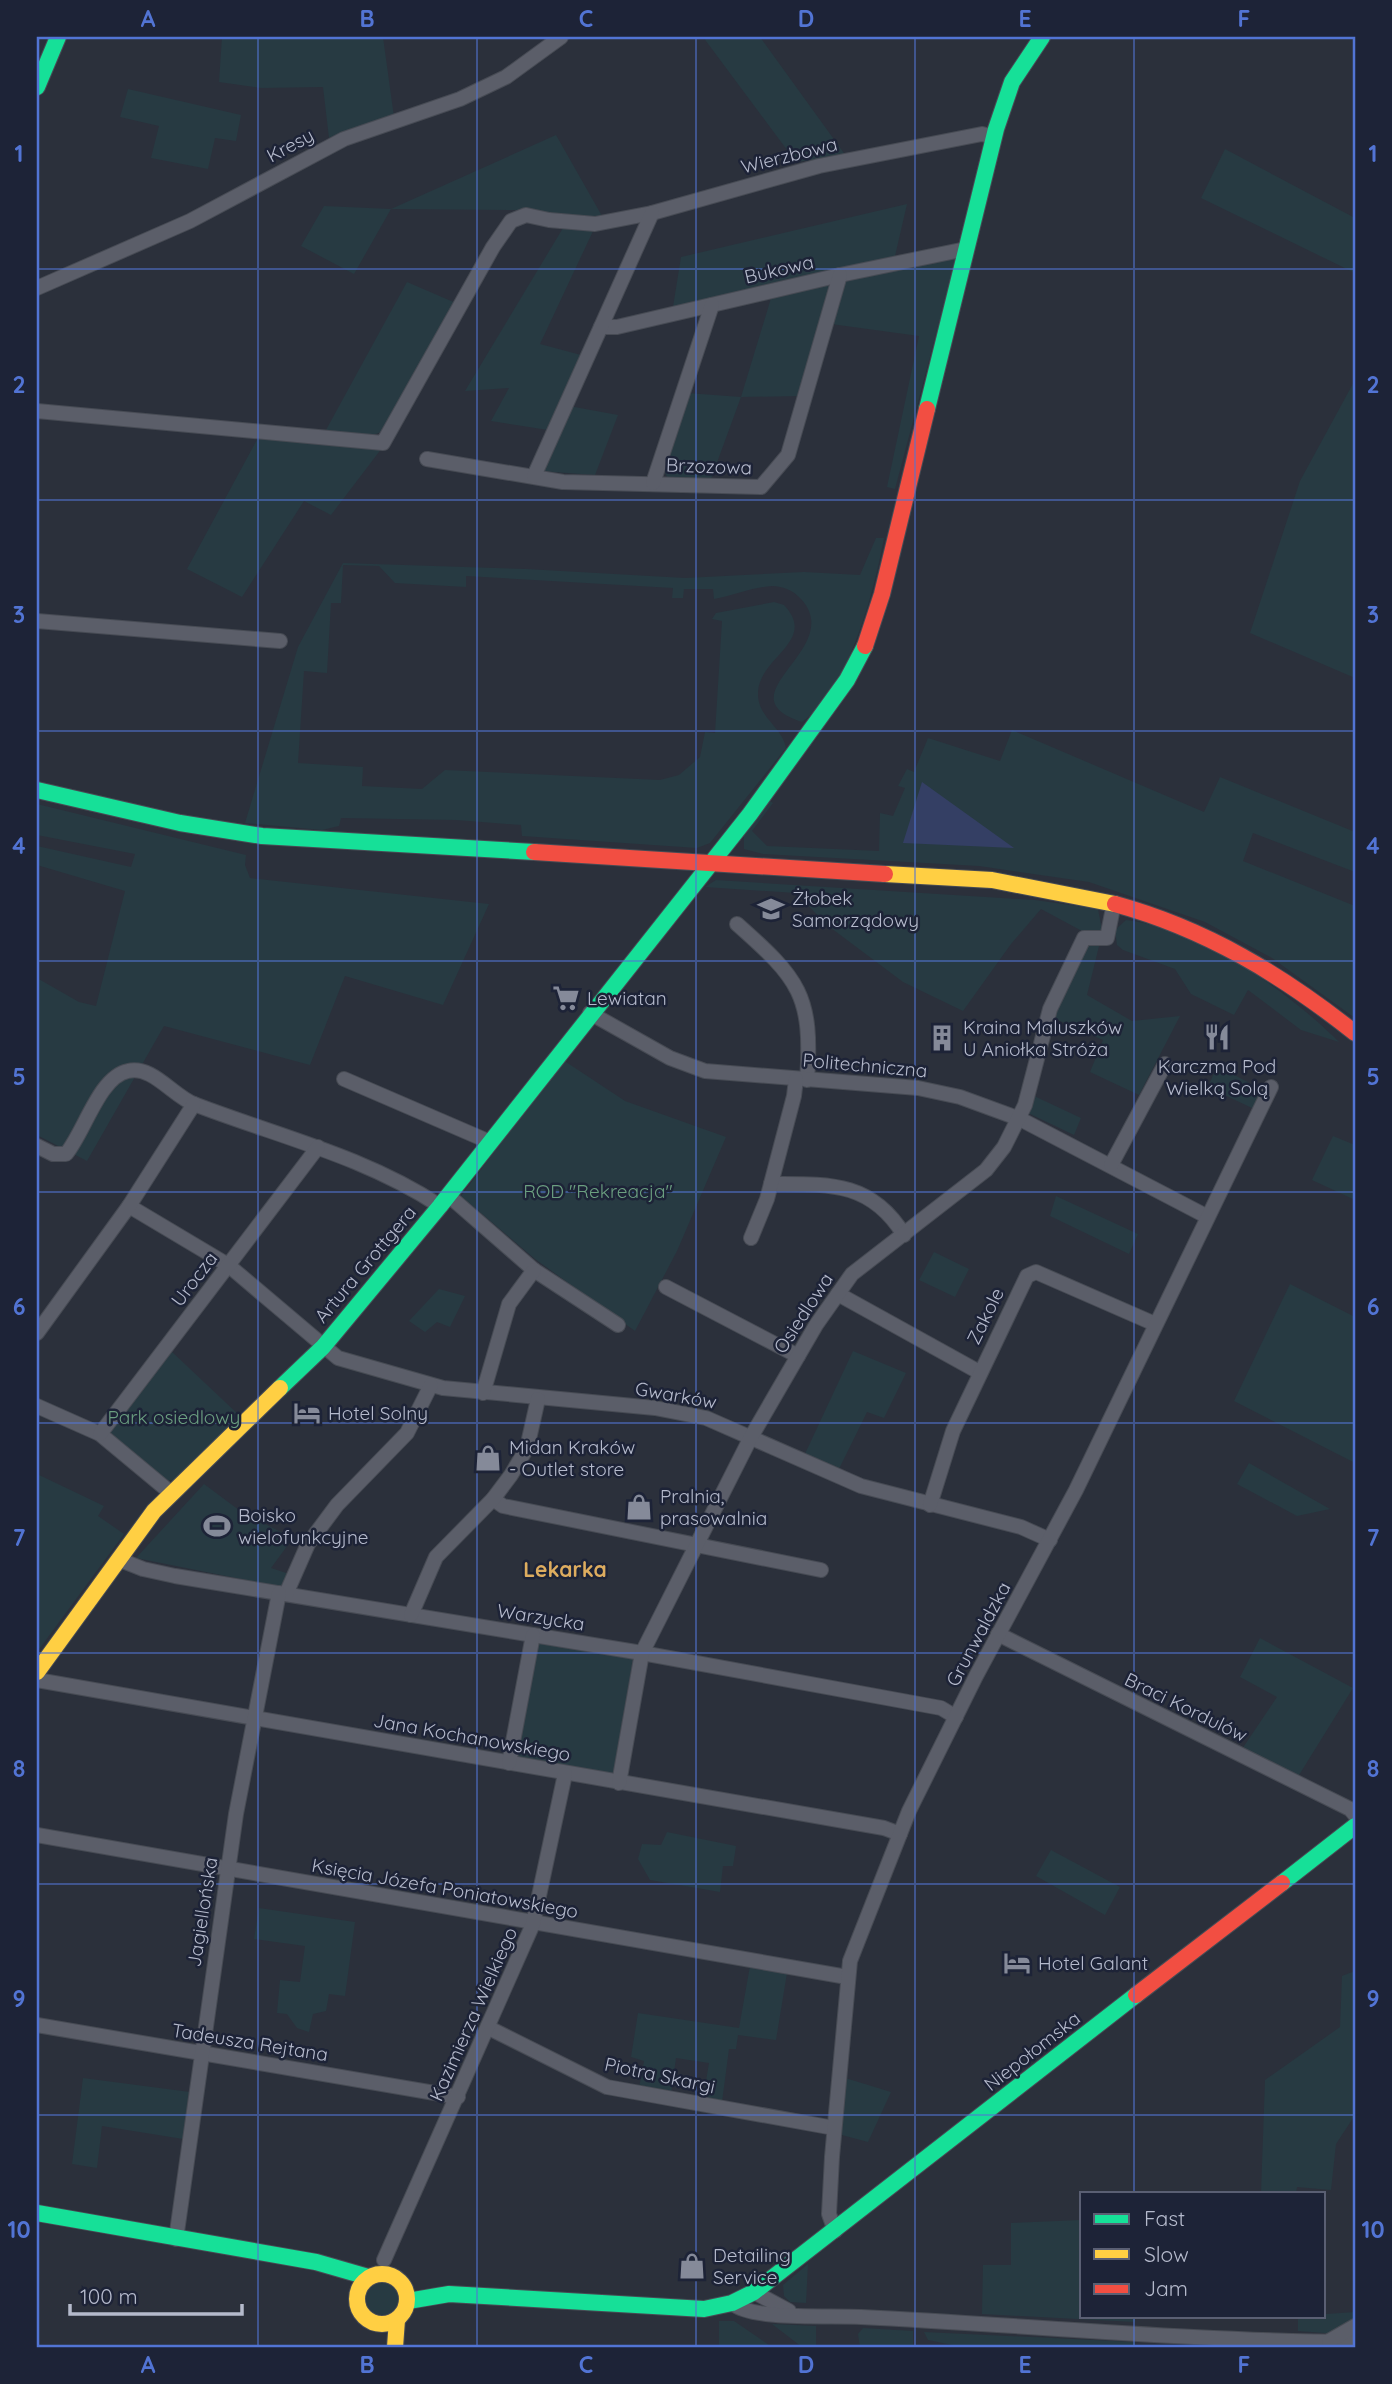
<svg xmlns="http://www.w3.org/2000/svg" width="1392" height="2384" viewBox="0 0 1392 2384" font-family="Quicksand,sans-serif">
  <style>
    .green { fill: #273a42 }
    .water { fill: #343f64 }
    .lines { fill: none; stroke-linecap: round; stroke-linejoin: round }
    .street-casing { stroke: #474b54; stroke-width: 16 }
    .fast-casing { stroke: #474b54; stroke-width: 18 }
    .slow-casing { stroke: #474b54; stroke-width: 18 }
    .jam-casing { stroke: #474b54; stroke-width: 18 }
    .street { stroke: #5b5e69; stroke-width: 14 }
    .fast { stroke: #16e098; stroke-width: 16 }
    .slow { stroke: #ffcf43; stroke-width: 16 }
    .jam { stroke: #f24e42; stroke-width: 16 }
    .grid { fill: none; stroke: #5274d4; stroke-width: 2; stroke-opacity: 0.55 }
    .labels { text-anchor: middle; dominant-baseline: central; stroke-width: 5; stroke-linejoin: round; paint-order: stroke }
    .street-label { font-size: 19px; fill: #b5bacc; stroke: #1d2337 }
    .poi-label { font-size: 19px; fill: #b5bacc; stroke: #1d2337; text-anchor: start }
    .park-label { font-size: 19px; fill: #6b9f80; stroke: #1d2337 }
    .neighbourhood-label { font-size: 21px; font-weight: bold; fill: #ddac5f; stroke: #1d2337 }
    .neatline { fill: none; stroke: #5274d4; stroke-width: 2.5 }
    .grid-label { font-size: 23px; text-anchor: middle; font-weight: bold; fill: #5274d4 }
  </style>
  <rect width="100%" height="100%" fill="#2b303b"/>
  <g class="green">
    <path d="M222,37H383L394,117L329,138L323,87L261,88L219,82Z"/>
    <path d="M703,37H760L846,156L796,162Z"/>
    <path d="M128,89L241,115L236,141L215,138L208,169L151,158L159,126L120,117Z"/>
    <path d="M556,135L602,216L568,218L522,210L391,209L354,274L301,246L324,206L391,209Z"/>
    <path d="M1225,149L1355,218V273L1201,198Z"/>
    <path d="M907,204L895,256L673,307L681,257Z"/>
    <path d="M563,228L594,229L540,344L581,355L548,430L491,421L509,388L465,391Z"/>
    <path d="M957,255L895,489L887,487L919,336L831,324L845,280Z"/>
    <path d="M407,282L458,304L384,431L370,436L326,430Z"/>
    <path d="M825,283L830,287L801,396L741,397L711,479L667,477L662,466L687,393L741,397L772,295Z"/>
    <path d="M1355,380V678L1250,633L1300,481Z"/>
    <path d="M569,406L618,415L595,475L540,471Z"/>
    <path d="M259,436L382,448L331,515L304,501L242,597L187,569Z"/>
    <path d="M876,538H884C874,592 849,690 802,722C720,695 847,649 801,599C794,591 783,586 772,586C753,587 733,596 714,599L713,589H684L683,598H672L673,588L466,576V587L395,583L379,566L343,565L341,603H331L327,673L304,671L298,763L363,767L362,786L422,789L445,770L660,780L679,775L700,757L705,732L715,733L722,621L712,619L716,613L774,602L784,605C818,641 760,656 758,692C757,718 782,726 786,748L710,843L697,848L522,836L521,825L456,820L341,818L339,826L322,830L245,823L298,647L343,563L526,569L685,578L804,572L860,575Z"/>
    <path d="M1012,730L1204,812L1220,777L1355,832V872L1253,833L1243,861L1355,906V1018L1272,958L1205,922L1089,882L979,866L763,854L744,849V833L767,799L773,803L752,831L767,846L879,851L880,813L893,816L905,788L898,786L907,769L914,772L928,738L1000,761Z"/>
    <path d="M37,804L246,855L245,865L250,878L489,904L443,1005L345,976L310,1065L164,1026L87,1161L37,1135V978L79,1002L96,1006L125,891L37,865V846L131,867L135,854L37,835Z"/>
    <path d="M716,880L1035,900L1098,909L1102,930L1082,931L1041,909L1011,944L963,1011L903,982L827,925L796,893L705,887Z"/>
    <path d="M1126,920C1199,928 1288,991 1339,1042L1301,1030L1248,990L1234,1015L1191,994L1175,969L1123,950L1117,945L1115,930Z"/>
    <path d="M1096,941L1100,942L1087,995L1132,1021L1180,1016L1139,1095L1090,1072L1103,1040L1053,1018L1086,946Z"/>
    <path d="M563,1060L625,1101L726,1137L677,1251L635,1331L535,1259L461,1196Z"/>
    <path d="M1217,1066L1263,1090L1254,1109L1208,1087Z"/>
    <path d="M1032,1095L1081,1118L1074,1135L1028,1113Z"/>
    <path d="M1333,1136L1355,1145V1200L1312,1180Z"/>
    <path d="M1056,1196L1138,1234L1129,1254L1050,1216Z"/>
    <path d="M934,1252L969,1269L955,1297L919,1280Z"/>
    <path d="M1290,1284L1355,1317V1463L1234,1401Z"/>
    <path d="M439,1289L465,1296L450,1327L437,1322L425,1332L409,1321Z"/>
    <path d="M171,1351L241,1417L179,1479L165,1481L114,1441L109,1431Z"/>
    <path d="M853,1351L906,1373L884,1418L867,1412L838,1471L804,1456Z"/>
    <path d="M1249,1463L1330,1509L1297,1516L1237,1484Z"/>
    <path d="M37,1474L104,1506L98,1516L124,1534L37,1652Z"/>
    <path d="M204,1484L243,1513L293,1538L271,1568L289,1574L281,1587L136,1558Z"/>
    <path d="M1260,1638L1353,1688L1296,1780L1240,1752L1277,1697L1240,1677Z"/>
    <path d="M536,1643L633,1659L613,1775L519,1761L515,1755Z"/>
    <path d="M667,1832L736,1846L733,1866H723L720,1892L650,1880L638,1859L642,1844L661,1845Z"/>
    <path d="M1051,1850L1120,1887L1105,1915L1036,1876Z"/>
    <path d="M259,1908L355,1922L345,1996L329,1994L326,2011L313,2014L309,2032L297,2028L287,2014L277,2013L280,1980L300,1982L305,1946L254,1939Z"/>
    <path d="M750,1966L787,1973L776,2040L738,2035L736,2049H729L722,2102L703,2099L709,2063L676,2058L671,2093L639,2088L644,2061L631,2057L638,2013L739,2028Z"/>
    <path d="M1355,1971V2115L1336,2144L1331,2190L1297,2187L1296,2193H1261L1265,2080L1340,2027L1342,1976Z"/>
    <path d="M842,2077L891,2092L868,2142L838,2134Z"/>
    <path d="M83,2078L190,2092L183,2139L102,2126L97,2168L72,2164Z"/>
    <path d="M1082,2220V2316H1135V2322L982,2314L983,2265H1011V2223Z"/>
    <path d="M808,2264L806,2303L790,2302L784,2296L783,2285Z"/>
    <circle cx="382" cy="2299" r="16"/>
    <path d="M1355,2312V2319L1337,2334L1298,2331V2316Z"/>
    <path d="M719,2321H734L769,2345H719Z"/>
    <path d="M772,2324L816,2326V2346L802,2347Z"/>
    <path d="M863,2328L913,2331V2347H860L858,2334Z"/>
    <path d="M924,2332L1135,2342V2347H962L928,2340Z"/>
  </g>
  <path class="water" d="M922,782L1014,848L903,843Z"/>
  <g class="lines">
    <g class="street-casing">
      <g id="street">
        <path d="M37,288L190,221L344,139L460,99L506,77L561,37"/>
        <path d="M601,327H617L840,275L966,249"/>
        <path d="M37,411L383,443L493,247L511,221L526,215L549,220L595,224L652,213L819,166L982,134L994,137"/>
        <path d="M427,459L563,482L761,487L788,455L840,275"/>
        <path d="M534,476L652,213"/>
        <path d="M653,483L712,305"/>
        <path d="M37,621L280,641"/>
        <path d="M737,924C799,979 813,995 807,1080"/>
        <path d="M590,1013L670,1058L705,1071L918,1088L960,1097L1020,1119L1206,1216"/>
        <path d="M344,1079L490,1142"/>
        <path d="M37,1146L53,1154H66C85,1131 99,1077 128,1071C152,1065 173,1096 194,1104C277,1136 364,1156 440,1206"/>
        <path d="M1111,1165L1165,1064"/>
        <path d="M771,1184C828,1184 871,1181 904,1235"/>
        <path d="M448,1195L534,1270L618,1325"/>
        <path d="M129,1206L228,1265L338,1358L443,1388L655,1408L706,1418L861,1486L1021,1527L1050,1540"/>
        <path d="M751,1238L767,1199L794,1096L796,1079"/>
        <path d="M666,1287L798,1356"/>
        <path d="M838,1294L979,1372"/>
        <path d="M37,1333L129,1206L194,1104"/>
        <path d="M483,1393L509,1304L534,1270"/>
        <path d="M37,1406L100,1434L171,1493"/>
        <path d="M100,1434L318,1147"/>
        <path d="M493,1499L503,1506L821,1570"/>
        <path d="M930,1505L953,1431L1027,1276L1036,1272L1155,1324"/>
        <path d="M118,1559L143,1569L175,1576L642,1653L941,1708L956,1717"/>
        <path d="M286,1594L308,1544L337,1505L407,1433L431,1385"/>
        <path d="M411,1615L436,1557L493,1499L511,1475L527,1448L538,1399"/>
        <path d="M998,1634L1350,1809L1355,1815"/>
        <path d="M37,1680L884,1828L900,1834"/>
        <path d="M509,1763L533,1635"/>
        <path d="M619,1783L642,1653L751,1437L816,1325L852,1274L986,1170L1004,1147L1025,1105L1050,1009L1084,938H1107L1114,903"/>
        <path d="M37,1835L847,1977"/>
        <path d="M37,2025L458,2097"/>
        <path d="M489,2028L607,2087L834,2128"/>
        <path d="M835,2231L829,2214L832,2157L850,1961L909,1811L976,1676L1076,1490L1271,1087"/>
        <path d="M176,2239L236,1814L279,1593"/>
        <path d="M384,2260L533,1924L565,1774"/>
        <path d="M754,2292L789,2311"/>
        <path d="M732,2303C752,2321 831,2315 861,2317C1025,2325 1191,2341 1355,2342"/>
        <path d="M1329,2341L1355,2326"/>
      </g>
    </g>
    <g class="fast-casing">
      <g id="fast">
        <path d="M37,87L58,37"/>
        <path d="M927,409L996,129L1012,82L1042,37"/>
        <path d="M37,790L180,823L262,836L534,852"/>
        <path d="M280,1388L323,1347L440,1206L750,814L847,680L865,646"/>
        <path d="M1282,1883L1355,1826"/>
        <path d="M37,2213L316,2262L368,2277"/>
        <path d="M408,2301L449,2294L704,2309L732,2303L754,2292L1136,1995"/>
      </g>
    </g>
    <g class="slow-casing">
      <g id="slow">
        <path d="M885,874L992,880L1115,904"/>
        <path d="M37,1672L154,1511L280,1388"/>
        <circle cx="382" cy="2299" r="25"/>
        <path d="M395,2347L397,2320"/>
      </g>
    </g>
    <g class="jam-casing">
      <g id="jam">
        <path d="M865,646L882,594L927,409"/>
        <path d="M534,852L885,874"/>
        <path d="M1115,904C1206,929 1282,975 1355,1033"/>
        <path d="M1136,1995L1282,1883"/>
      </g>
    </g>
    <use href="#street" class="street"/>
    <use href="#fast" class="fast"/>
    <use href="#slow" class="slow"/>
    <use href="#jam" class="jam"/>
  </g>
  <path class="grid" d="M258,37V2347M477,37V2347M696,37V2347M915,37V2347M1134,37V2193M37,269H1355M37,500H1355M37,731H1355M37,961H1355M37,1192H1355M37,1423H1355M37,1653H1355M37,1884H1355M37,2115H1355M1134,2316V2347"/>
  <defs>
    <g id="school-bare" transform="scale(2.1)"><path d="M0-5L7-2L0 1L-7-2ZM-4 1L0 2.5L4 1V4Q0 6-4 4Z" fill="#858a99" stroke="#1d2337" stroke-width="2.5" paint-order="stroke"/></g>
    <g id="supermarket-bare" transform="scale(2.1)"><path d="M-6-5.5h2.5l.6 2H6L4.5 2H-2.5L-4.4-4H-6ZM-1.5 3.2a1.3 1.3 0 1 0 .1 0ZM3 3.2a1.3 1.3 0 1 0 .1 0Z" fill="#858a99" stroke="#1d2337" stroke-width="2.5" paint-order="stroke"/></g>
    <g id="restaurant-bare" transform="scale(2.1)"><path d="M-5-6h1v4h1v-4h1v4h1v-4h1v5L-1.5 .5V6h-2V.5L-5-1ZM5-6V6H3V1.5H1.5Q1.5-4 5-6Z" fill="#858a99" stroke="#1d2337" stroke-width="2.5" paint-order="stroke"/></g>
    <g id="building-bare" transform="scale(2.1)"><path d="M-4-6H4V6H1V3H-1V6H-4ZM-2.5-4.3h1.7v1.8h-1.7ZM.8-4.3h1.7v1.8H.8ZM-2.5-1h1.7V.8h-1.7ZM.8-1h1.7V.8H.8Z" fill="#858a99" stroke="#1d2337" stroke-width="2.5" paint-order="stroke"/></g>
    <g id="hotel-bare" transform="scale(2.1)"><path d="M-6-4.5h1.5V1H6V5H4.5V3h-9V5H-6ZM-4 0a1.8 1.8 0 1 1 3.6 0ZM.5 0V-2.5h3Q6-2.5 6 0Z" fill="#858a99" stroke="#1d2337" stroke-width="2.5" paint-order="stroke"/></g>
    <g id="shop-bare" transform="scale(2.1)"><path d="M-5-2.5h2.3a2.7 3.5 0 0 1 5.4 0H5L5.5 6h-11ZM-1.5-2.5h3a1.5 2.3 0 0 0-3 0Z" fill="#858a99" stroke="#1d2337" stroke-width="2.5" paint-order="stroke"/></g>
    <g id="stadium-bare" transform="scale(2.1)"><path d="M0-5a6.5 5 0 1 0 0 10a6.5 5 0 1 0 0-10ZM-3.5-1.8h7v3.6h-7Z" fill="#858a99" stroke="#1d2337" stroke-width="2.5" paint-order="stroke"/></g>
  </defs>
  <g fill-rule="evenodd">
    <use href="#school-bare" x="771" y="909"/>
    <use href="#supermarket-bare" x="566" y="998"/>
    <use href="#restaurant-bare" x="1217" y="1037"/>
    <use href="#building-bare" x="942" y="1038"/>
    <use href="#hotel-bare" x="307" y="1413"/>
    <use href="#shop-bare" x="488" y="1458"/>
    <use href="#shop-bare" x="639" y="1507"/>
    <use href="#stadium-bare" x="217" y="1526"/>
    <use href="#hotel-bare" x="1017" y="1963"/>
    <use href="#shop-bare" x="692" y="2266"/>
  </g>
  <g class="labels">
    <g class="street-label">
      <text transform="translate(290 145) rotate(-28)">Kresy</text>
      <text transform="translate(789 155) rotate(-14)">Wierzbowa</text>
      <text transform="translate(779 269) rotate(-13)">Bukowa</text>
      <text transform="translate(709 466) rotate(2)">Brzozowa</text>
      <text transform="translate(865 1065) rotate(5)">Politechniczna</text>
      <text transform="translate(365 1264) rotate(-50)">Artura Grottgera</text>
      <text transform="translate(194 1279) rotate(-53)">Urocza</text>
      <text transform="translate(803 1313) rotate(-57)">Osiedlowa</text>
      <text transform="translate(985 1316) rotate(-64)">Zakole</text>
      <text transform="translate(676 1395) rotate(10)">Gwarków</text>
      <text transform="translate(541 1617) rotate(9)">Warzycka</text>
      <text transform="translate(978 1634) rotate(-62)">Grunwaldzka</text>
      <text transform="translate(1186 1707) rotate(26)">Braci Kordulów</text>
      <text transform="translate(472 1737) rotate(10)">Jana Kochanowskiego</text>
      <text transform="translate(445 1888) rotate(10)">Księcia Józefa Poniatowskiego</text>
      <text transform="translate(202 1912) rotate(-81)">Jagiellońska</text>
      <text transform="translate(473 2014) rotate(-66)">Kazimierza Wielkiego</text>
      <text transform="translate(250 2042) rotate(9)">Tadeusza Rejtana</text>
      <text transform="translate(1032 2051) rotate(-38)">Niepołomska</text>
      <text transform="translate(660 2075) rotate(12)">Piotra Skargi</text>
    </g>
    <g class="poi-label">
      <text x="792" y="898">Żłobek<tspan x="792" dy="22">Samorządowy</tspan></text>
      <text x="587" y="998">Lewiatan</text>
      <text x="963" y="1027">Kraina Maluszków<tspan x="963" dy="22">U Aniołka Stróża</tspan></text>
      <text x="1217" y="1066" text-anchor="middle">Karczma Pod<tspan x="1217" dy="22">Wielką Solą</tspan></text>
      <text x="328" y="1413">Hotel Solny</text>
      <text x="509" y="1447">Midan Kraków<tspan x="509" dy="22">- Outlet store</tspan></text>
      <text x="660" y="1496">Pralnia,<tspan x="660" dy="22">prasowalnia</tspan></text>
      <text x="238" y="1515">Boisko<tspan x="238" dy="22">wielofunkcyjne</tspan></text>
      <text x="1038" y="1963">Hotel Galant</text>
      <text x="713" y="2255">Detailing<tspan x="713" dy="22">Service</tspan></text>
    </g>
    <g class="park-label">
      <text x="598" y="1191">ROD "Rekreacja"</text>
      <text x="174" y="1417">Park osiedlowy</text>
    </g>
    <g class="neighbourhood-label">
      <text x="565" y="1569">Lekarka</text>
    </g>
  </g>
  <rect width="1392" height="2384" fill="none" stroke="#1d2337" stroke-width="77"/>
  <rect x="1080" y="2192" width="245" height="126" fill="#1d2337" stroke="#5a5f73" stroke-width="2"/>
  <rect x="1094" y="2214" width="35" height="10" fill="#16e098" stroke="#5a5f73" stroke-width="2"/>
  <text x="1144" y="2226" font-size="21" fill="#b5bacc">Fast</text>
  <rect x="1094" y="2249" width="35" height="10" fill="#ffcf43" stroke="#5a5f73" stroke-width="2"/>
  <text x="1144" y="2262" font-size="21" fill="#b5bacc">Slow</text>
  <rect x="1094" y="2284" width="35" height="10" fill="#f24e42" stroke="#5a5f73" stroke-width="2"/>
  <text x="1144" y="2296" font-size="21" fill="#b5bacc">Jam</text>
  <path d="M70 2304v10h172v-10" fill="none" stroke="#b5bacc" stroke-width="3.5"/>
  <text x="80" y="2304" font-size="21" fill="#b5bacc" stroke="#1d2337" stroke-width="5" paint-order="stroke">100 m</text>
  <rect x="38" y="38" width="1316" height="2308" class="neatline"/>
  <g class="grid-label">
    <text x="148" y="27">A</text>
    <text x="367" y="27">B</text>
    <text x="586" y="27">C</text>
    <text x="806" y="27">D</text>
    <text x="1025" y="27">E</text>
    <text x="1244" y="27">F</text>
    <text x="19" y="162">1</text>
    <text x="1373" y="162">1</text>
    <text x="19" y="393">2</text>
    <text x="1373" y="393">2</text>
    <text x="19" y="623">3</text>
    <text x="1373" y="623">3</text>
    <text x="19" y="854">4</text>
    <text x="1373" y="854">4</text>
    <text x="19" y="1085">5</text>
    <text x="1373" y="1085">5</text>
    <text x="19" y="1315">6</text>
    <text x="1373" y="1315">6</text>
    <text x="19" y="1546">7</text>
    <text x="1373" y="1546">7</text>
    <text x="19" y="1777">8</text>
    <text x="1373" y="1777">8</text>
    <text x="19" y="2007">9</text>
    <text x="1373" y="2007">9</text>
    <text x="19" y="2238">10</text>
    <text x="1373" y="2238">10</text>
    <text x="148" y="2373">A</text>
    <text x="367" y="2373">B</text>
    <text x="586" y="2373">C</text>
    <text x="806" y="2373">D</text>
    <text x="1025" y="2373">E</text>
    <text x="1244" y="2373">F</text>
  </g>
</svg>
